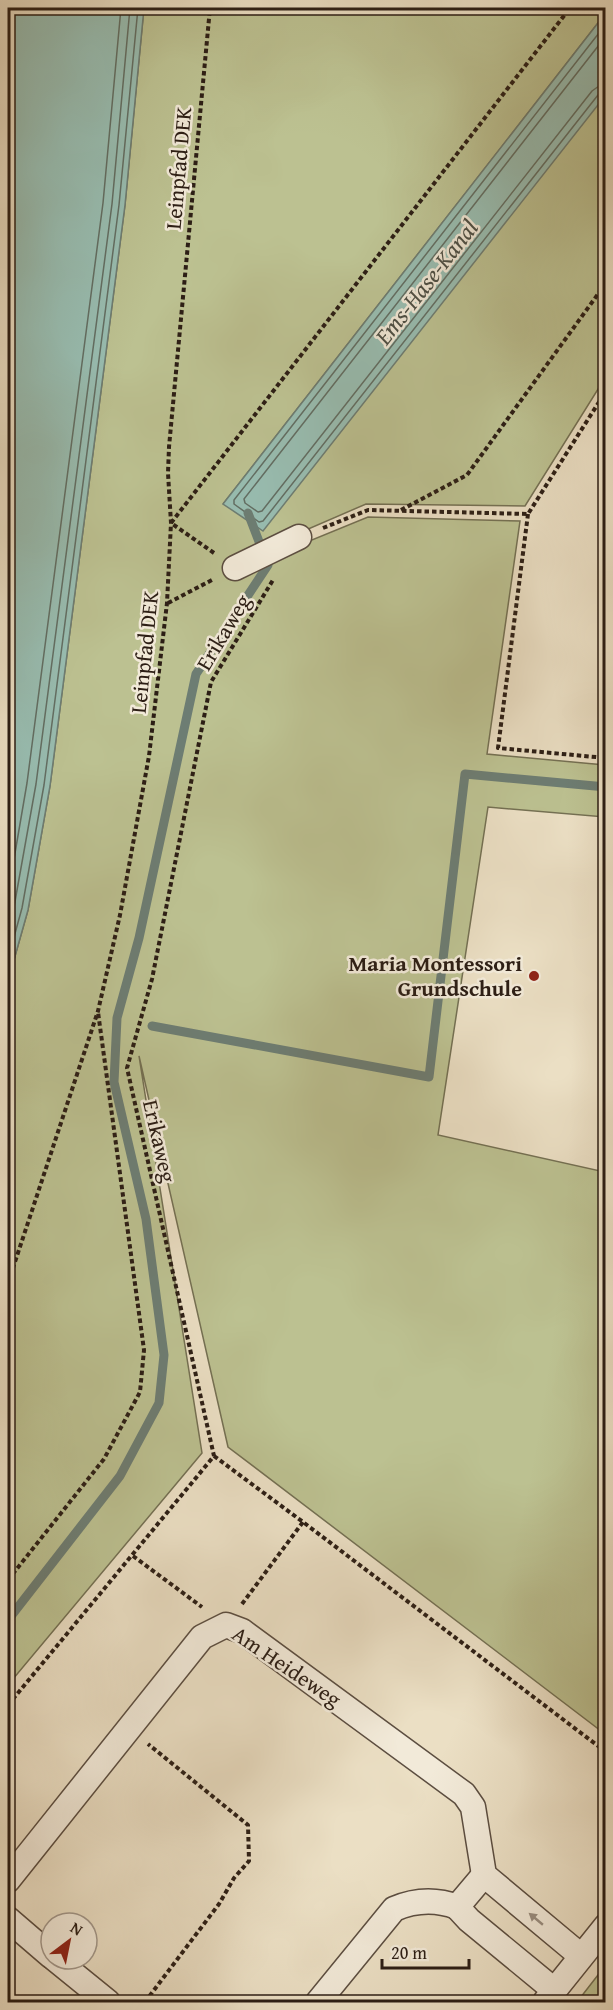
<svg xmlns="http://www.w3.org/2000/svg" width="613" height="2010" viewBox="0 0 613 2010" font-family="'Gentium Book Plus',serif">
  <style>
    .green { fill: #bcc191; stroke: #747053; stroke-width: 1.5 }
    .water { fill: #98bdb1; stroke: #6d7d73; stroke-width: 1.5 }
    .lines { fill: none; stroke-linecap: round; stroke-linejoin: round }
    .shore { stroke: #626e63; stroke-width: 1.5 }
    .stream { stroke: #6d7d73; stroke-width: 9 }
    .minor-casing { stroke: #5c4e41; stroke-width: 27 }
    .path { stroke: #2c1e15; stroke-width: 4; stroke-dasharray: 4.5 3; stroke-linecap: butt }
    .minor { stroke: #f2ead9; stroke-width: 24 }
    .oneway { fill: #998e81 }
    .poi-dot { fill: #8f2418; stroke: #f2ead9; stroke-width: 2 }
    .labels { text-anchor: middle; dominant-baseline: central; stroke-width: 5; stroke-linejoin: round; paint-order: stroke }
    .street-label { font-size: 22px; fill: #2c1e15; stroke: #f2ead9 }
    .poi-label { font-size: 22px; font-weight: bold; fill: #2c1e15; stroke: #f2ead9; text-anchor: end }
    .water-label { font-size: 24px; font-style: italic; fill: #4c4e44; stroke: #f2ead9 }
  </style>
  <rect width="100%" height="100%" fill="#ebdfc4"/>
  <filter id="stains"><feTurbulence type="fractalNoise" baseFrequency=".00333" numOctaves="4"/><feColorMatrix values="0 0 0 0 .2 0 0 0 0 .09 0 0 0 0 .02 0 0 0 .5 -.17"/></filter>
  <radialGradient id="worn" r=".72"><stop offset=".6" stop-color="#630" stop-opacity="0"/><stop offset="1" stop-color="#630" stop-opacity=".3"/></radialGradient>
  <g class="green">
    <path d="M144,8H605V14L223,504L605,96V378L525,506L366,504L292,536L312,540L368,517L520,521L487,754L605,765V817L488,807L438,1135L605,1172V1734L228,1447L139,1056L202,1453L8,1685V981L28,910L50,786L125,205Z"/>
    <path d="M605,1966V2002H577Z"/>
  </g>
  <g class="water">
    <path d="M8,8H144L125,205L50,786L28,910L8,981Z"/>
    <path d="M605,14V96L263,531L223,504Z"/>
  </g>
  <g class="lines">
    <g class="shore">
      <path d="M606,24L234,500V504L259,522L263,521L598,95L606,93"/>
      <path d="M606,36L244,499L245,503L258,512L262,511L592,91L599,86L606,85"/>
      <path d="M8,894L27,783L103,203L121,8"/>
      <path d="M8,931L14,907L36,784L112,204L130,8"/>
      <path d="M8,959L22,908L44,785L119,205L138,8"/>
    </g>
    <g class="stream">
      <path d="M152,1026L429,1077L465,774L606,787"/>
      <path d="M8,1620L120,1476L159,1403L164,1355L146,1219L114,1082L117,1018L139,938L196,674L268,565L248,513"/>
    </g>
    <g class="minor-casing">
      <g id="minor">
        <path d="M235,568L299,537"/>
        <path d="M8,1880L202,1637L226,1625L242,1631L464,1794L473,1807L484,1875L581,1956"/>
        <path d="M457,1907L469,1920L554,1990"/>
        <path d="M8,1919L51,1956"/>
        <path d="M55,1959L108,2002"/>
        <path d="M318,2002L394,1909C415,1900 436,1899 457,1907L484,1875"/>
        <path d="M545,2002L606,1926"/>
      </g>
    </g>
    <g class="path">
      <path d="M401,510L467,475L606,283"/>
      <path d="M528,514L498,748L606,758"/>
      <path d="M323,528L368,510L528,514L606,391"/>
      <path d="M214,553L171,523L570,8"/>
      <path d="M168,603L212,580"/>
      <path d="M8,1283L98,1011L120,915L149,756L167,603L171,523L168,473L169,447L210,8"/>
      <path d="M214,1456L303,1522L606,1752"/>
      <path d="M133,1556L202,1607"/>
      <path d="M8,1580L104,1459L140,1392L144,1350L98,1012"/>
      <path d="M242,1604L303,1522"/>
      <path d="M8,1705L214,1456L127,1068L152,979L211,682L273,580"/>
      <path d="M145,2002L219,1904L234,1878L249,1861L248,1825L148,1744"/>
    </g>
    <use href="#minor" class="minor"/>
  </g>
  <defs><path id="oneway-solid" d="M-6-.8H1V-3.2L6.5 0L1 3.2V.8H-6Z" transform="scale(1.5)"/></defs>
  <use class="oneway" href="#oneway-solid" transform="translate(536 1919) rotate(-140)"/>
  <circle class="poi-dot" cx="534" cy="976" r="6"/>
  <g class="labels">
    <g class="street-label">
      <text transform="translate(178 168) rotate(-85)">Leinpfad DEK</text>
      <text transform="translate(223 632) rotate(-59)">Erikaweg</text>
      <text transform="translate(144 652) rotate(-84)">Leinpfad DEK</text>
      <text transform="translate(160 1141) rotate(77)">Erikaweg</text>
      <text transform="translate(287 1666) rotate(34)">Am Heideweg</text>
    </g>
    <g class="poi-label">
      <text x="522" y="963">Maria Montessori<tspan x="522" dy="25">Grundschule</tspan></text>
    </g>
    <g class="water-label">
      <text transform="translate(426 282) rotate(-52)">Ems-Hase-Kanal</text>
    </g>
  </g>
  <rect width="613" height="2010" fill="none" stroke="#ebdfc4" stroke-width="30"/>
  <rect x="9" y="9" width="595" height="1992" fill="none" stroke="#2c1e15" stroke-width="3"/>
  <rect x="15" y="15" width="583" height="1980" fill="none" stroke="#2c1e15" stroke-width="1.5"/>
  <g transform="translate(69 1941) rotate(32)"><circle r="28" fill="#f2ead9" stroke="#a3988b" stroke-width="1.5"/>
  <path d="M0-4.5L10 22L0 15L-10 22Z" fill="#8f2418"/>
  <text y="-9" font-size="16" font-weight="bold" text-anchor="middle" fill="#2c1e15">N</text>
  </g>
  <path d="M382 1959v9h87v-9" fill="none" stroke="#2c1e15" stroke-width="3"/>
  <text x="391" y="1959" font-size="18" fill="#2c1e15" stroke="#f2ead9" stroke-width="4.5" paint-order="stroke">20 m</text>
  <rect width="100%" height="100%" filter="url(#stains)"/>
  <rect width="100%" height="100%" fill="url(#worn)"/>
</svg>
